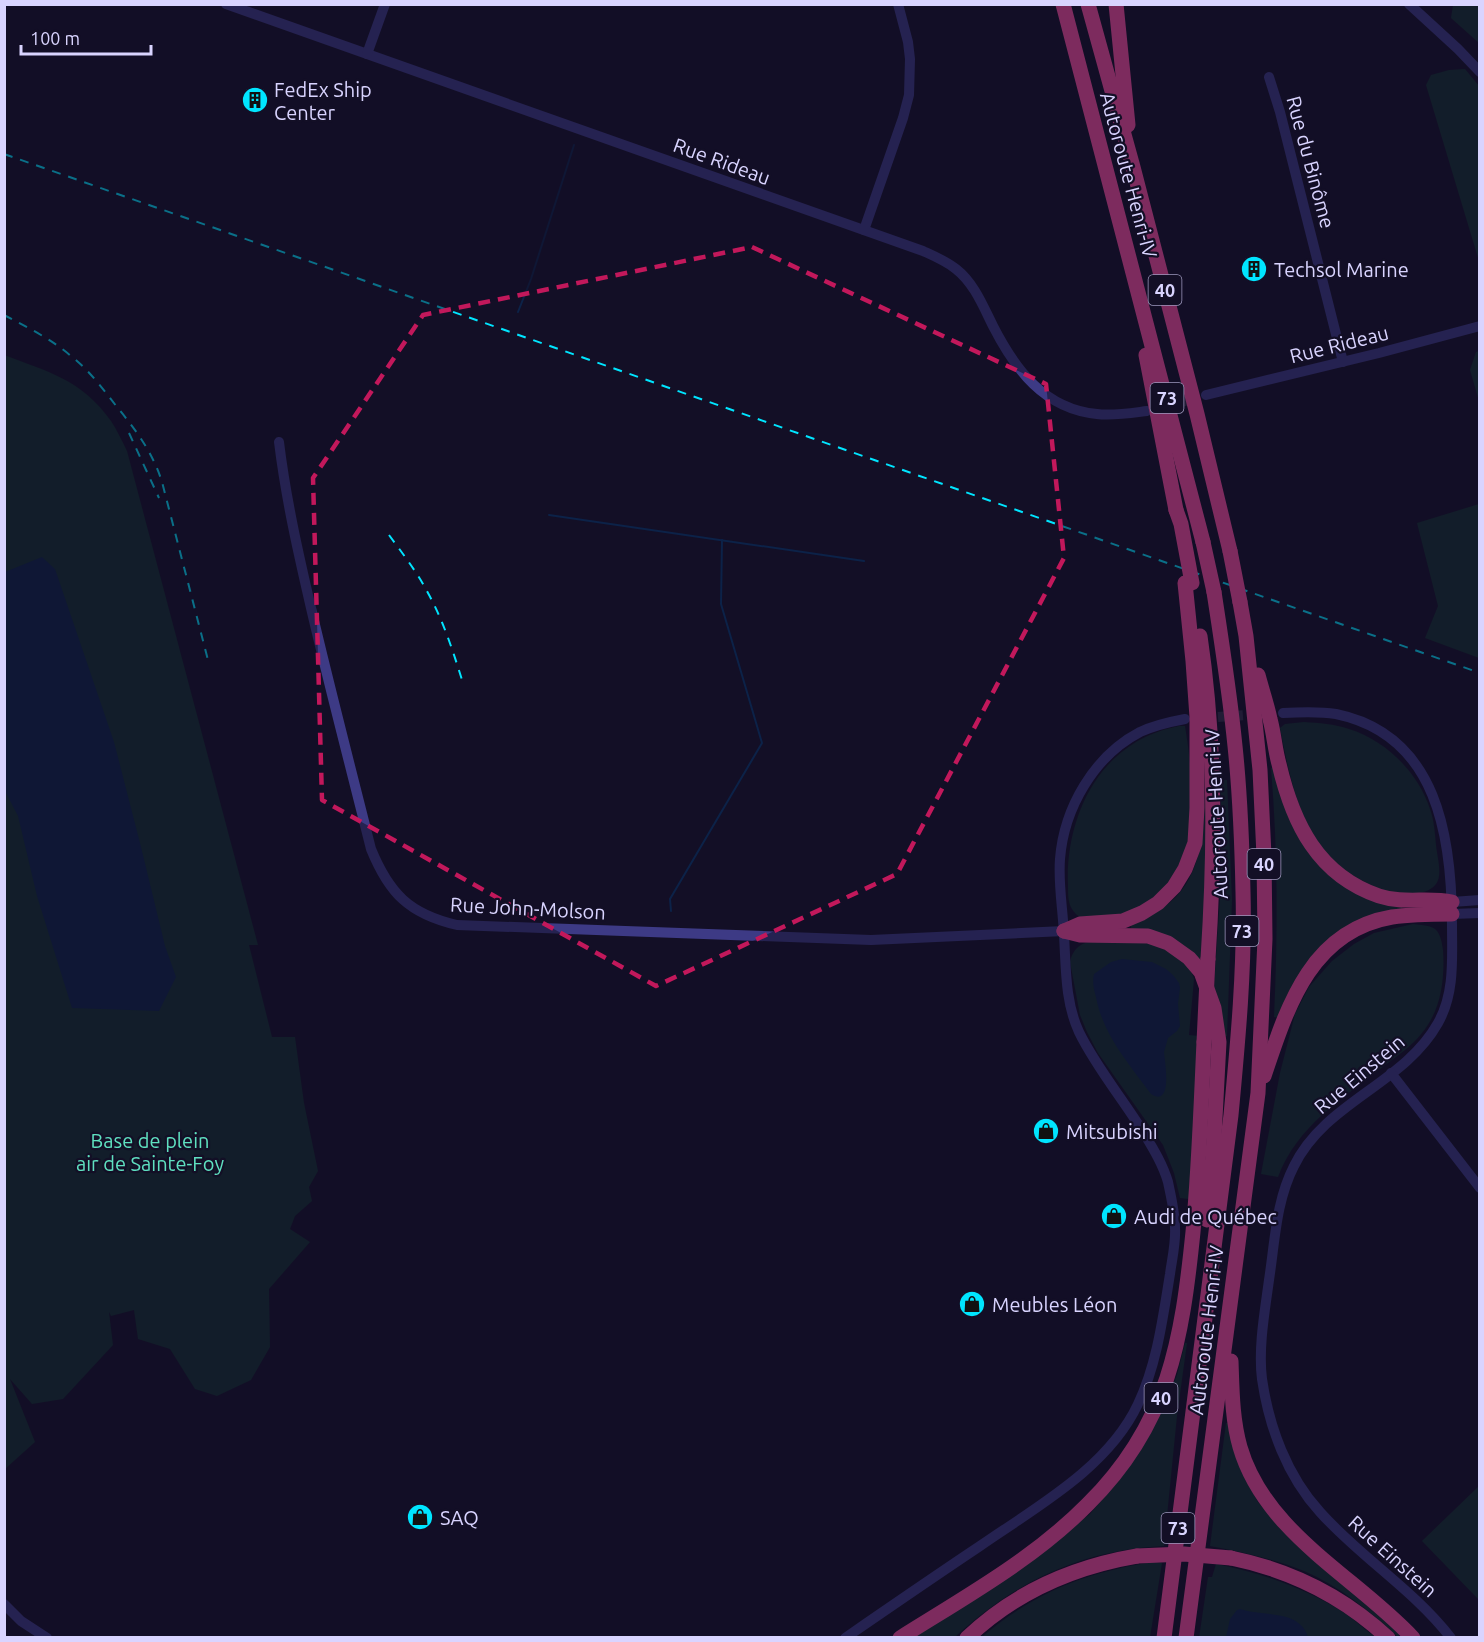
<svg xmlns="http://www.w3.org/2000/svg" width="1484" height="1642" viewBox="0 0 1484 1642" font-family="Ubuntu,sans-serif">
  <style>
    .green { fill: #12302f }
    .water { fill: #0c2248 }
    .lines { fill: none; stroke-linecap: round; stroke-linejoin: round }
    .stream { stroke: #0c2248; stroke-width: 2 }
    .minor-tunnel { stroke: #312d47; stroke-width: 10; stroke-dasharray: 10 5; stroke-linecap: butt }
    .minor { stroke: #3d3a85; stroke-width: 10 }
    .highway { stroke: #ff4fa3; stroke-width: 15 }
    .rail { stroke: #00e5ff; stroke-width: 2; stroke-dasharray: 9 8; stroke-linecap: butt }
    .highway-bridge { stroke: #ff4fa3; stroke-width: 15 }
    .marked { fill: none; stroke: #c2185b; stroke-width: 4.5; stroke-dasharray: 12 8; stroke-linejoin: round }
    .labels { text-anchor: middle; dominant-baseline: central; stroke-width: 4.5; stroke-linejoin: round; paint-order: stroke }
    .shield { fill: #130f26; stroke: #9e99be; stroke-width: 1.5 }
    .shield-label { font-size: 18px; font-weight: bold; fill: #d9d4ff }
    .poi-label { font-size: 20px; fill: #d9d4ff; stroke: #130f26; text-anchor: start }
    .street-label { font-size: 20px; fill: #d9d4ff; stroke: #130f26 }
    .park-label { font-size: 20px; fill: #5fe0c0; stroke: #130f26 }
  </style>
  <rect width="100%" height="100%" fill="#130f26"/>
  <g class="green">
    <path d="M1453,5H1479V43L1451,18Z"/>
    <path d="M1465,69L1479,86V261L1426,85L1431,75L1449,70Z"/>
    <path d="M1479,351V401L1470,370L1476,352Z"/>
    <path d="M4,355C49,372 82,380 111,421C117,430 122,441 127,451L258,945H249L272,1037H295L304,1103L318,1171L309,1187L312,1201L295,1216L290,1229L310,1242L269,1289L270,1347L251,1380L217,1396L195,1389L170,1349L138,1339L134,1310L111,1316L109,1312L113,1345L63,1399L32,1404L10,1379L35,1442L5,1469Z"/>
    <path d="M1479,504H1480L1479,658L1425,638L1438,606L1417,523Z"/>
    <path d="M1304,722C1319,723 1334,724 1349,729C1385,740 1418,772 1430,809C1434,820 1435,833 1436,845C1437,856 1443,875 1436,884C1427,896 1409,893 1397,893C1386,892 1377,888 1367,883C1304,854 1292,789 1280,728L1285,724Z"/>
    <path d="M1179,726H1185C1192,770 1199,830 1179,871C1171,888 1147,906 1130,912C1119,917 1093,916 1080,917C1068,909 1068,899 1068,885C1066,844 1079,796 1108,765C1129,743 1150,732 1179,726Z"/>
    <path d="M1276,767L1315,858L1402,905V910L1348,927L1279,1018L1274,1017C1278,934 1278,852 1271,768Z"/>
    <path d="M1220,780H1227L1232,900L1227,1036L1223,1037L1214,988L1220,897L1222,825Z"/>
    <path d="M1207,792L1206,895L1201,965L1132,930L1130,924C1141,918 1154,914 1164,907C1201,882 1204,833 1205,793Z"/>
    <path d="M1413,924C1420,925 1430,925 1435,929C1441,934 1442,944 1443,950C1445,979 1441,1010 1422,1033C1412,1046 1397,1056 1384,1066C1343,1098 1297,1126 1278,1177L1261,1174L1280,1073L1295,1014L1309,987L1332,961L1354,944L1374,933Z"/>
    <path d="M1088,942C1108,942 1129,940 1149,943C1167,945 1190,961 1194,979L1189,1035L1199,1036L1189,1199L1180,1198L1174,1173L1163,1145L1098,1053L1087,1032L1080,1015L1070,962C1072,951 1078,945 1088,942Z"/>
    <path d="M1185,1343H1187L1177,1416L1164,1546C1081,1550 1016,1581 955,1637L909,1638L1025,1564L1090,1514L1123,1475L1150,1434L1164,1406L1177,1375Z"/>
    <path d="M1226,1423H1229L1245,1479L1258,1502L1278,1526L1303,1550L1400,1634L1398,1637C1370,1611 1339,1586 1304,1571C1274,1559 1242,1552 1210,1546Z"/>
    <path d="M1479,1486V1600L1422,1541Z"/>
    <path d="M1153,1562L1162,1563L1150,1637L981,1638C1032,1593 1087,1572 1153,1562Z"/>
    <path d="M1216,1564C1262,1573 1306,1588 1346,1614C1356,1621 1365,1630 1375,1637L1199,1638L1208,1577H1212Z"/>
  </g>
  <g class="water">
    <path d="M42,557L55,569L114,742L141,847L165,946L176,977L159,1011L72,1008L37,896L18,816L5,791V572Z"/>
    <path d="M1122,959L1152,962L1166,969L1173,975L1179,983L1180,988L1178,1004L1180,1026L1177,1031L1168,1038L1164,1052C1165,1063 1173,1108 1151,1094C1129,1064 1103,1035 1096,997C1094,990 1092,982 1094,974L1111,962Z"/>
    <path d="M1240,1609C1263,1617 1299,1609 1308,1637H1226L1230,1619L1237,1610Z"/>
  </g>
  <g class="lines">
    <g class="stream">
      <path d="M518,312L531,279L574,145"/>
      <path d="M549,515L864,561"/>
      <path d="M671,911L670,899L762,743L721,604L722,540"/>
    </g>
    <g class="minor-tunnel">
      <path d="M1163,407L1200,397"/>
      <path d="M1203,718L1260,714"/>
    </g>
    <g class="minor">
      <path d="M226,4L923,251C934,256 946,261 956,269C974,283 983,306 993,326C1015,369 1044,409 1097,414C1113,416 1131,413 1147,411"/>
      <path d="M1409,4L1458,49L1480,72"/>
      <path d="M367,54L385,4"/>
      <path d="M1269,77L1280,112L1343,362"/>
      <path d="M864,230L903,118L909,95L910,59L908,42L898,4"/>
      <path d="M1206,395L1379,353L1480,326"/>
      <path d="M279,442C286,499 298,552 311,608C330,689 351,769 371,849C389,893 409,914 457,925L871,940L1064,931"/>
      <path d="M1283,713C1300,712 1318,711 1336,714C1438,735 1452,838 1452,925C1452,958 1455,993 1438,1023C1404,1084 1325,1102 1294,1166C1276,1201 1275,1241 1269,1280C1265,1310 1258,1348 1262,1379C1269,1427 1287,1476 1320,1512C1360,1557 1413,1589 1451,1638"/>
      <path d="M1452,902L1480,900"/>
      <path d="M1452,914L1480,913"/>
      <path d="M1391,1073L1480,1188"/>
      <path d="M4,1604L21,1621L47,1638"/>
      <path d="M845,1638C890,1607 935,1576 980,1546C1036,1507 1108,1468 1138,1404C1157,1364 1163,1317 1170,1274C1172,1259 1176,1243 1175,1228C1175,1213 1171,1197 1168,1182C1163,1165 1154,1150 1145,1135C1124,1100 1097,1069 1079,1032C1065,1002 1066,968 1064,935C1063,910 1058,884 1060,859C1064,808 1094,756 1140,732C1155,725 1169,722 1185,719"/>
    </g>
    <g class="highway">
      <path d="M1063,4L1203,542"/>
      <path d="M1088,4L1133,167L1197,414L1230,551"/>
      <path d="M1116,4L1128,125"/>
      <path d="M1146,355L1176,510"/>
      <path d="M1200,636C1216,744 1215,851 1208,959"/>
      <path d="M1258,675C1262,690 1267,705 1270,719C1274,734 1275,750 1279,764C1293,824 1318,875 1379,896C1403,904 1428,897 1452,902"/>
      <path d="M1064,931L1080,935L1148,936L1168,943L1189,958L1201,972L1214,1008L1219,1042L1213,1156L1207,1220"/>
      <path d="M1064,931L1080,924L1123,921L1142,913L1158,903L1174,887L1185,869L1195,843L1197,808V717L1193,661L1185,583"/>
      <path d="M1264,1076C1287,1008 1310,931 1392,917C1412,914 1432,914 1452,914"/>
      <path d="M1231,1361C1232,1389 1232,1419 1240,1447C1265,1533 1355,1576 1413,1638"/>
      <path d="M1231,1558C1290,1570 1343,1596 1388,1638"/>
      <path d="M900,1638C965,1597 1034,1559 1088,1504C1169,1424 1182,1340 1193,1232C1199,1169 1201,1106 1204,1042"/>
      <path d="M967,1638C1015,1592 1073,1567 1137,1556"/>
      <path d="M1164,1638L1231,1115C1238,1041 1245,966 1243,892C1242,843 1240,794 1235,746C1230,695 1222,644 1214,592"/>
      <path d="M1186,1638L1258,1093L1265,939L1264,856L1260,770L1246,636L1240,602"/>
    </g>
    <g class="rail">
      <path d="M4,154L1480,673"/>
      <path d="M4,315C27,327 51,339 71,356C89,370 103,389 117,407C136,430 153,453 162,482L208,660"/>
      <path d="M129,433L159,498"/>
      <path d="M389,535C403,554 417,572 428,593C443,620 453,651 462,680"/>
    </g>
    <g class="highway-bridge">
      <path d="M1176,510L1181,524L1192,583"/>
      <path d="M1203,542L1214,592"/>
      <path d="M1230,551L1240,602"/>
      <path d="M1204,1042L1208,959"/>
      <path d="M1137,1556L1184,1554L1231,1558"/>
    </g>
  </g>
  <path d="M0 0H1484V1642H0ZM752,247L1046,384L1064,558L897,874L656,986L322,800L313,478L423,315Z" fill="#130f26" fill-opacity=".55" fill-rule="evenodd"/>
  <path class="marked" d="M752,247L1046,384L1064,558L897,874L656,986L322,800L313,478L423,315Z"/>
  <defs>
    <g id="building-disc" transform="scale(1.35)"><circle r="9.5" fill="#00e5ff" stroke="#130f26"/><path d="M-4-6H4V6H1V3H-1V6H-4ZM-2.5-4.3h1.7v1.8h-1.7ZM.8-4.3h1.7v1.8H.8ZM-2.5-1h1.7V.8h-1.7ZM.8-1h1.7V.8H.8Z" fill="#111"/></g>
    <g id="shop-disc" transform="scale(1.35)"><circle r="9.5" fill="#00e5ff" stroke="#130f26"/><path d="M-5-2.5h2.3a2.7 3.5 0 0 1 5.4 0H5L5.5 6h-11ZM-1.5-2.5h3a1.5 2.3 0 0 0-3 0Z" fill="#111"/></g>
  </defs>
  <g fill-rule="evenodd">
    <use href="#building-disc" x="255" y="100"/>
    <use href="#building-disc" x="1254" y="269"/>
    <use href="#shop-disc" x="1046" y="1131"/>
    <use href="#shop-disc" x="1114" y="1216"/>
    <use href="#shop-disc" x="972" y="1304"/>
    <use href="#shop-disc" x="420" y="1517"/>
  </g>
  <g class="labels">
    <g class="shield">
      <rect x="1148.5" y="275" width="33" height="30" rx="4.5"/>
      <rect x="1150.5" y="383" width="33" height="30" rx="4.5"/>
      <rect x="1247.5" y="849" width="33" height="30" rx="4.5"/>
      <rect x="1225.5" y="916" width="33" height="30" rx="4.5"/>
      <rect x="1144.5" y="1383" width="33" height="30" rx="4.5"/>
      <rect x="1161.5" y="1513" width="33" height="30" rx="4.5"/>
    </g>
    <g class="shield-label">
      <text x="1165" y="290">40</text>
      <text x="1167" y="398">73</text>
      <text x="1264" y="864">40</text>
      <text x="1242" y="931">73</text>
      <text x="1161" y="1398">40</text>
      <text x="1178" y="1528">73</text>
    </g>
    <g class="poi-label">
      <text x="274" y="89">FedEx Ship<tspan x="274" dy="23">Center</tspan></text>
      <text x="1274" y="269">Techsol Marine</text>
      <text x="1066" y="1131">Mitsubishi</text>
      <text x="1134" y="1216">Audi de Québec</text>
      <text x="992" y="1304">Meubles Léon</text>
      <text x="440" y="1517">SAQ</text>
    </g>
    <g class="street-label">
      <text transform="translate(722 161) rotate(20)">Rue Rideau</text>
      <text transform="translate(1311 162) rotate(75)">Rue du Binôme</text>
      <text transform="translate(1129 175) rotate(75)">Autoroute Henri-IV</text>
      <text transform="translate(1339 344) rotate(-14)">Rue Rideau</text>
      <text transform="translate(1216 814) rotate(-93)">Autoroute Henri-IV</text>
      <text transform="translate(528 908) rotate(3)">Rue John-Molson</text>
      <text transform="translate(1359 1074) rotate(-40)">Rue Einstein</text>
      <text transform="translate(1206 1330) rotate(-83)">Autoroute Henri-IV</text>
      <text transform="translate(1393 1556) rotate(42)">Rue Einstein</text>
    </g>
    <g class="park-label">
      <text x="150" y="1140">Base de plein<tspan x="150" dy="23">air de Sainte-Foy</tspan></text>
    </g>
  </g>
  <rect width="1484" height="1642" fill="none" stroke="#d9d4ff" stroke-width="12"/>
  <path d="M21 45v9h130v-9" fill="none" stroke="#d9d4ff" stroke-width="3"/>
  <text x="30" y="45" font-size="18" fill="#d9d4ff" stroke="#130f26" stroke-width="4.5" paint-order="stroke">100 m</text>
</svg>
